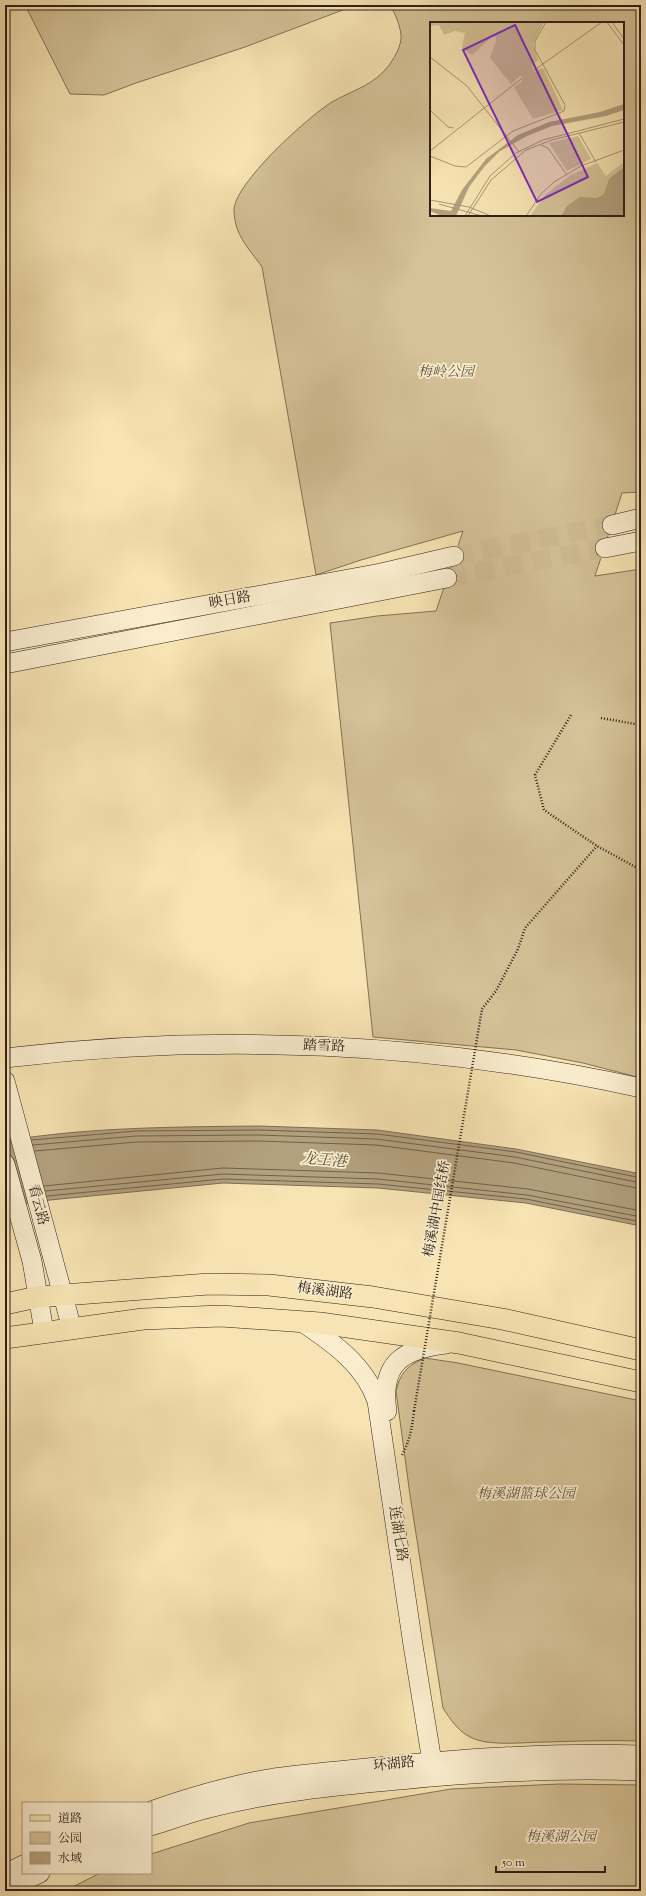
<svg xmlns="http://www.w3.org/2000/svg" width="646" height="1896" viewBox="0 0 646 1896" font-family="'Sorts Mill Goudy','Noto Serif SC',serif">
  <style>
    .green { fill: #d5c298; stroke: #827258; fill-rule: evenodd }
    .water { fill: #b3a17e; stroke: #7e6e55 }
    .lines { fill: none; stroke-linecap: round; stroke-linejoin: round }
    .shore { stroke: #71614a; stroke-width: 1 }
    .secondary-tunnel { stroke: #cfbc94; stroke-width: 19; stroke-dasharray: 19 10; stroke-linecap: butt }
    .secondary-casing { stroke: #2f2117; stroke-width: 20 }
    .primary-casing { stroke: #2f2117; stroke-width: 22 }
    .path { stroke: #2f2117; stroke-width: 2.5; stroke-dasharray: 1 2; stroke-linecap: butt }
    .secondary { stroke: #faedce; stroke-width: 19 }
    .primary { stroke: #f7e3b3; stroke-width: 21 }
    .path-bridge { stroke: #2f2117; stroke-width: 2.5; stroke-dasharray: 1 2; stroke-linecap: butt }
    .labels { text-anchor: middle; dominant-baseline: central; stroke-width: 3.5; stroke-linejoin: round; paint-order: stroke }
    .park-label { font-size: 14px; font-style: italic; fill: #61513e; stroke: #faedce }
    .street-label { font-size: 14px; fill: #2f2117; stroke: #faedce }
    .water-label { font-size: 15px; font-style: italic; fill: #5d4e3b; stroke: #faedce }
    .inset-road { fill: none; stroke: #a79575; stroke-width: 1 }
    .view { fill: #7b2cbf; fill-opacity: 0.15; stroke: #7b2cbf; stroke-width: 2 }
    .inset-edge { fill: none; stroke: #2f2117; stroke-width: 2 }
  </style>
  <rect width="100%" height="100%" fill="#f7e3b3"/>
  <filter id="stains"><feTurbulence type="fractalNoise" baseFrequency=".005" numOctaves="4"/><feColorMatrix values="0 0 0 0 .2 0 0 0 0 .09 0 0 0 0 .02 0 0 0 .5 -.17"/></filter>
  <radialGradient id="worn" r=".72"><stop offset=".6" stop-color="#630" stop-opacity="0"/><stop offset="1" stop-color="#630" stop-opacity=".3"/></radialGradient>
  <g class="green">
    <path d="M25,5H356L245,47L136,83L104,95L70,94Z"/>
    <path d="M389,5H641V492L622,493L595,576L641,569V1078L583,1063L516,1050L373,1037L330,623L377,616L436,611L463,531L361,560L316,575L262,267C248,247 235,236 234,211C233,184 309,116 332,102C349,92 368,87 382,73C390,66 400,50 401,39C402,30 395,11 389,5ZM431,23H623V215H431Z"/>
    <path d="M425,1358L458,1363L641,1401V1741C609,1740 578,1741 546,1742C525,1742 489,1747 470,1737C458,1731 450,1719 443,1708L410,1495L396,1391C400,1373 408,1365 425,1358Z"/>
    <path d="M559,1784L641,1785V1891H65L100,1873H151V1854L249,1823L451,1789Z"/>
  </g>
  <path class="water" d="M259,1126L377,1130L516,1149L641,1174V1226L526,1203L378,1188L223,1183L50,1200L5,1207V1141C89,1127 174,1127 259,1126Z"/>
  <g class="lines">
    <g class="shore">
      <path d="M32,1140L136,1131L259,1130L377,1134L516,1152L641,1178"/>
      <path d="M33,1145L136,1136L258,1135L376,1139L515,1157L641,1183"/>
      <path d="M35,1151L136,1142L258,1141L376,1145L514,1163L641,1189"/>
      <path d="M44,1186L223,1168L378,1173L528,1189L641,1211"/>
      <path d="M46,1191L223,1174L378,1179L527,1195L641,1217"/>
      <path d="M47,1196L223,1179L378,1184L526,1199L641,1222"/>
    </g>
    <g class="secondary-tunnel">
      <path d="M454,556L612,525"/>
      <path d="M447,578L605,548"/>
    </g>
    <g class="secondary-casing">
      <g id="secondary">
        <path d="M612,525L641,518"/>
        <path d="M605,548L641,541"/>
        <path d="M5,642L381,573L454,556"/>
        <path d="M5,664L447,578"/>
        <path d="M5,1058C216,1033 433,1042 641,1088"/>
        <path d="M5,1081L72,1329"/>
        <path d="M5,1164L32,1261L44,1331"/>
        <path d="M302,1322C332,1342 365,1365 377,1401L413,1645L434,1774"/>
        <path d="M387,1411C380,1363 403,1349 446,1344"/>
        <path d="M151,1811C190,1797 232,1785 274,1778C311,1773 350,1770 388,1766C472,1758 556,1752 641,1755"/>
        <path d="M151,1826C170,1820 189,1813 209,1808C271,1792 336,1786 400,1780C480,1772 560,1768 641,1771"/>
        <path d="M5,1874L23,1865"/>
        <path d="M5,1890L40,1873"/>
      </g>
    </g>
    <g class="primary-casing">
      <g id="primary">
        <path d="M5,1304L37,1297L209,1284L269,1285L373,1297L502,1319L641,1350"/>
        <path d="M5,1338L143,1319L221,1316L320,1323L459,1343L641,1382"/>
      </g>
    </g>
    <g class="path">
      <path d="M571,715L535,775L544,810L597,846L641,870"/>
      <path d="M601,718L641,725"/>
      <path d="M482,1009L496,991L518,949L525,928L597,846"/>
      <path d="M402,1455C410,1441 412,1427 414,1411"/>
    </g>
    <use href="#secondary" class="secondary"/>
    <use href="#primary" class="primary"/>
    <path class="path-bridge" d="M414,1411L482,1009"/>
  </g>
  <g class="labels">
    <g class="park-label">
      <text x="446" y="373">梅岭公园</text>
      <text x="526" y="1495">梅溪湖篮球公园</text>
      <text x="561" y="1838">梅溪湖公园</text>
    </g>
    <g class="street-label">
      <text transform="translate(230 601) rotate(-10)">映日路</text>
      <text transform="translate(324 1047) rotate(2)">踏雪路</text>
      <text transform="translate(37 1205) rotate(75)">看云路</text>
      <text transform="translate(438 1209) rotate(-80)">梅溪湖中国结桥</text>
      <text transform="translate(325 1292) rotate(7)">梅溪湖路</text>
      <text transform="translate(397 1534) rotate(81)">连湖七路</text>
      <text transform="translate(394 1765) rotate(-6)">环湖路</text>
    </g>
    <g class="water-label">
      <text transform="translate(324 1161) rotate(5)">龙王港</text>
    </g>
  </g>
  <g transform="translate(430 22)">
    <rect width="194" height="194" fill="#f7e3b3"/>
    <path d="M0,0H114L103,22L108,38L102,44L103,51L111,46L114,48L133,88L103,97L84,65L92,60L91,53L81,62L60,36L66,19V15L63,14L42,33L32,26L35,11L25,9L14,13L9,3L0,4ZM148,114L161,137L137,149L119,121ZM194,140V194H100L115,173L139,154L167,141L176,154Z" fill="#d5c298"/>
    <path d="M194,82V88L176,94L122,104L97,114L70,129L54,145L39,165L26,194H12L0,189V186L21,189L32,168L56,137L88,113L119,100L170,90ZM194,145V194H131L137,184L150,175L167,176L174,172L179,157Z" fill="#b3a17e"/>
    <path class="inset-road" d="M177,0L194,23M182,0L194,17M0,35L37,64L89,130M103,49L172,0M0,88L18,105L24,106M149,111L166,140M111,123L118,126L137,153M0,129L91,57M0,134L25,144L36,145L83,109L134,89L135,83L105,28V19L116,0M0,178L39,185L61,194M9,182L52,194M35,194L60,154L86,131L113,118L194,97M38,194L61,158L96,128L122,118L194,100M96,194L111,172L124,160L151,144L194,128"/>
    <path class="view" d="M85,3L158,155L107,180L33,28Z"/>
    <rect width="194" height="194" class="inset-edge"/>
  </g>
  <rect width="646" height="1896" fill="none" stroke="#f7e3b3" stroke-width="20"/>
  <rect x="6" y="6" width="634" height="1884" fill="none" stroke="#2f2117" stroke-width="2"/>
  <rect x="10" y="10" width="626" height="1876" fill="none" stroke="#2f2117"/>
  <rect x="22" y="1802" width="130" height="72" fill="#faedce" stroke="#a99b85"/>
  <rect x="30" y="1815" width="20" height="6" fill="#f7e3b3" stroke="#a99b85"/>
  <text x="58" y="1822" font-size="12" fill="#2f2117">道路</text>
  <rect x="30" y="1832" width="20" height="12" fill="#d5c298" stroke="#a99b85"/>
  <text x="58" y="1842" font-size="12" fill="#2f2117">公园</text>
  <rect x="30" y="1852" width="20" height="12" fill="#b3a17e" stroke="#a99b85"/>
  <text x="58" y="1862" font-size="12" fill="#2f2117">水域</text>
  <path d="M496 1866v6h109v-6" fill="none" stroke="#2f2117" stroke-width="2"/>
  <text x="502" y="1866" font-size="12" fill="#2f2117" stroke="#faedce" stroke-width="3" paint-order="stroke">50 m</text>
  <rect width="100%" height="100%" filter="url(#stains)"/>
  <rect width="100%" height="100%" fill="url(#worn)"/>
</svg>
